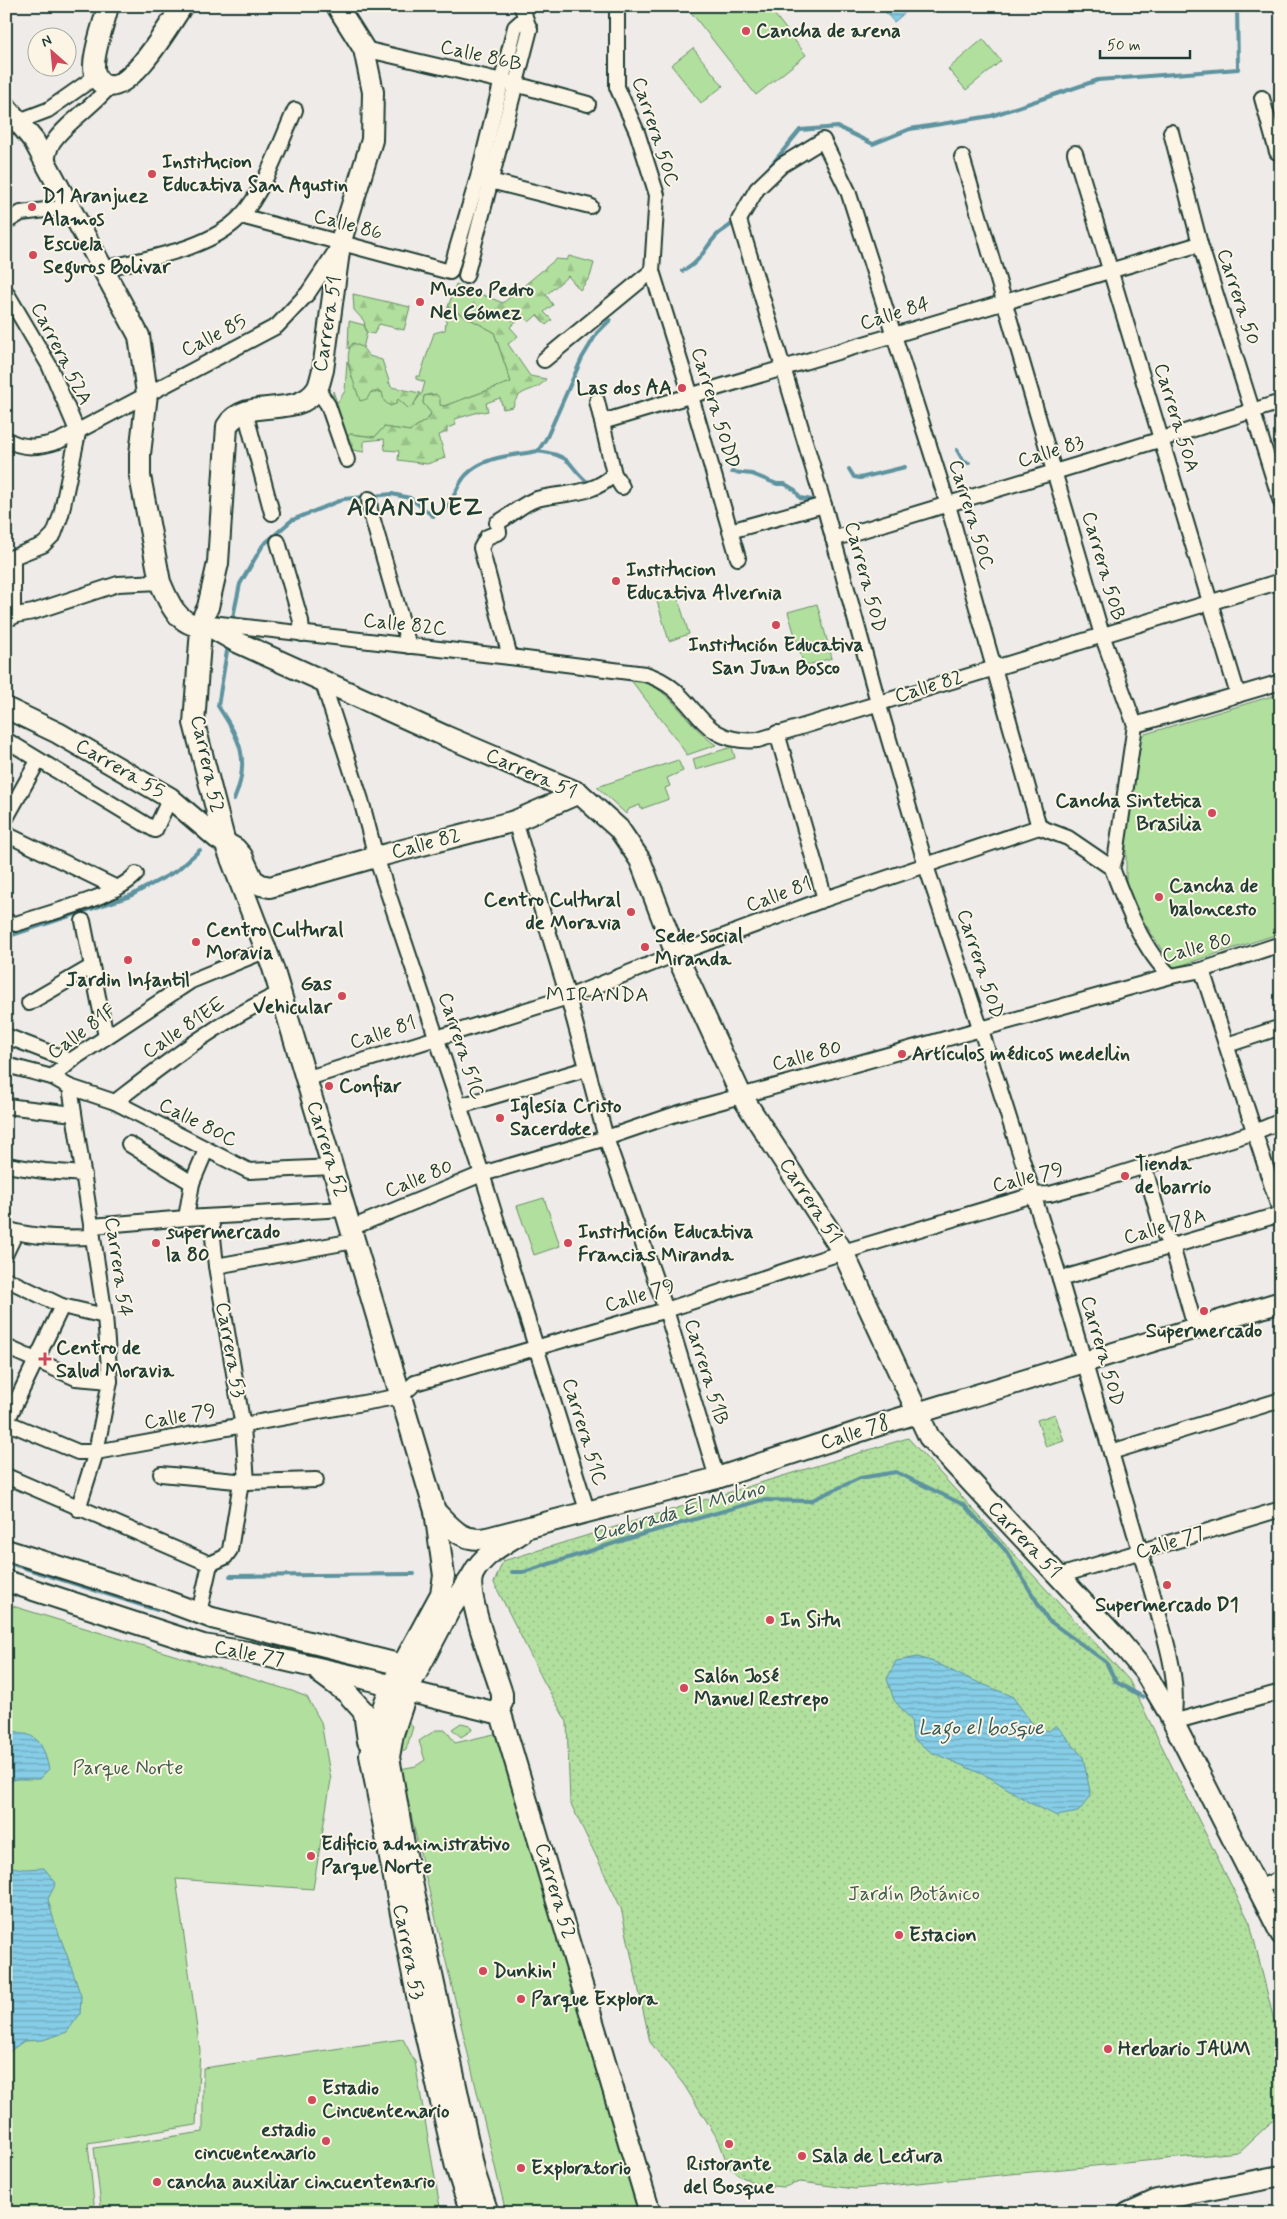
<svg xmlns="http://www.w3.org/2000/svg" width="1287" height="2219" viewBox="0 0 1287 2219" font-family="Mynerve,sans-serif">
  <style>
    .green { fill: #b1df9d; stroke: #688e68 }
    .forest { fill: url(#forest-firs); stroke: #688e68 }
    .garden { fill: url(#garden-dots); stroke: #688e68 }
    .water { fill: url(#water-rules); stroke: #5d939f }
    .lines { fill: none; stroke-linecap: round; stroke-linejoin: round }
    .stream { stroke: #5d939f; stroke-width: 4 }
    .street-casing { stroke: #1f3d34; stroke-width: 18 }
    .secondary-casing { stroke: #1f3d34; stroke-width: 24 }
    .street { stroke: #fcf5e5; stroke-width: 14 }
    .secondary { stroke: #fcf5e5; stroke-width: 20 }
    .poi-dot { fill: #d1495b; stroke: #fcf5e5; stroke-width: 2 }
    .labels { text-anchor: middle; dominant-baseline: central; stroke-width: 4; stroke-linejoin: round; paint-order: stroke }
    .poi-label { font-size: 20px; font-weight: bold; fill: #1f3d34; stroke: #fcf5e5; text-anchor: start }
    .street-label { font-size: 20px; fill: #1f3d34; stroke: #fcf5e5 }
    .park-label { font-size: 20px; fill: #3c5d49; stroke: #fcf5e5 }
    .neighbourhood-label { font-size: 21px; letter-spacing: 1px; fill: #1f3d34; stroke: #fcf5e5 }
    .water-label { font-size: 21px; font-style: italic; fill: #345a58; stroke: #fcf5e5 }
    .district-label { font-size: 25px; font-weight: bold; letter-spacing: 1px; fill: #1f3d34; stroke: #fcf5e5 }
  </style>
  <defs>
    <pattern id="forest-firs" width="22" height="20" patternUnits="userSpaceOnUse" patternTransform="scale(1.25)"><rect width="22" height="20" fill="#b1df9d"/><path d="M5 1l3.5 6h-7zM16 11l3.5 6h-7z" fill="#98c088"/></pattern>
    <pattern id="garden-dots" width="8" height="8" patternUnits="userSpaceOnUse" patternTransform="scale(1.25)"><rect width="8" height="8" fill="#b1df9d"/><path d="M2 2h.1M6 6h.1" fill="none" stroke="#98c088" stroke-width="1.8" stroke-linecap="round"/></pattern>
    <pattern id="water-rules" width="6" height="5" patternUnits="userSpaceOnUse" patternTransform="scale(1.25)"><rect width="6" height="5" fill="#86cde7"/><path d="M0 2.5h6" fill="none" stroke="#6da8bc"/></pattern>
  </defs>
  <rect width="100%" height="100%" fill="#efebe8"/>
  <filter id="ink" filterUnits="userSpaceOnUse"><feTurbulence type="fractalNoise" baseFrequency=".02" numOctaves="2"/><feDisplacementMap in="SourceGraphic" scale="10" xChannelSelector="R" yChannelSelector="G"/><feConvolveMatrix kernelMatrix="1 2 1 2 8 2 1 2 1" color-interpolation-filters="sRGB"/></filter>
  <g filter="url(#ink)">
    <g class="green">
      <path d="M686,6H768L806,55L756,95Z"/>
      <path d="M983,39L1001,61L966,90L948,69Z"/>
      <path d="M693,48L723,86L701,103L671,65Z"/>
      <path d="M448,307L494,332L511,382L444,406L440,405L431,394L424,396L423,403L431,413L428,419L409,431L384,427L375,437L351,434L344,440L333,400V391L337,403L345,391L347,361L360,400L371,392H383L384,401L398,399L403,404L412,406L422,393L425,382L416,379V376H420L434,333L445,330Z"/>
      <path d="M349,321L364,325L367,332L363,348L354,343L348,349Z"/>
      <path d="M676,592L689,634L669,641L656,598Z"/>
      <path d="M817,604L832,658L804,666L788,612Z"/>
      <path d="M630,679C670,682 686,726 716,745L687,755L674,736Z"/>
      <path d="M1279,694L1278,716L1281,727V933L1173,968L1126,893V803L1135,737Z"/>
      <path d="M732,747L735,758L696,770L693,759Z"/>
      <path d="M678,760L683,771L667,778L670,786L665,788L669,799L641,809L640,805L629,809L626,814L597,787Z"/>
      <path d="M544,1198L560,1246L534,1255L517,1206Z"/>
      <path d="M6,1604L292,1691L307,1697L321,1722L331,1780L313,1889L176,1879L200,2050L196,2125L88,2143L95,2213H6Z"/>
      <path d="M406,1720L413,1727L406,1750L397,1755Z"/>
      <path d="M461,1723L470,1725L472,1730L461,1737L452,1729Z"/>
      <path d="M436,1730H446L455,1743L507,1731L650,2213H506L400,1769L416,1766L425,1760L419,1741Z"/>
      <path d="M403,2039L415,2062L441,2213H102L94,2148L203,2132V2068Z"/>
    </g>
    <g class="forest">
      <path d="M569,256L594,263L590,277L580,290L568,276L546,295L553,305L544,312L552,320L546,325L537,315L529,322L523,315L510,327L518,336L508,344L530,376L546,379C536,394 518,386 513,407L503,409L500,398L486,403L488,411L483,412L482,411L455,419L456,425L447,428V432L439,435L445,458L427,464L398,460L399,451L385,450L384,439L364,441V452L347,449L344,440L350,434L375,437L384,427L410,431L429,418L431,413L423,403L424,396L436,394L440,399V405L444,406L511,382L494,332L448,307L456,284L503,303L556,259L567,260Z"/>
      <path d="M353,294L410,307L404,330L379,324L374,334L366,332L364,321L354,310Z"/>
      <path d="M353,343L362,347L369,356L382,360L391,387L420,393L413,406L408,408L398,399L396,404L390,406L384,401L382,392H371L367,399L360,401C355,383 341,357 353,343Z"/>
    </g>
    <g class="garden">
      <path d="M1055,1414L1064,1441L1046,1447L1037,1420Z"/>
      <path d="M908,1438L1129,1680L1250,1923L1281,2049V2113L1239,2152L855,2189L800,2182L784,2187L759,2185L740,2176L728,2166L719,2141L684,2085L650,2042L621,1908L570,1802L567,1722L544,1682L494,1583L503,1561Z"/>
    </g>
    <g class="water">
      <path d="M880,6H913L894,22Z"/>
      <path d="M918,1657L937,1663L960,1675L1012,1696L1034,1726L1049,1731L1056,1725L1083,1757L1091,1796L1078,1812L1057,1816L1030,1803L989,1777L931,1752L913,1739L911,1720L894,1700L887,1679L896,1661Z"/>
      <path d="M6,1730C37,1734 42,1739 49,1769L39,1779H17L6,1783Z"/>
      <path d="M6,1866L24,1869L44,1868L56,1883L48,1899L54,1921L67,1955L81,1996L80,2014L67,2032L43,2040L24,2041L6,2054Z"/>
    </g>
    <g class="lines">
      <g class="stream">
        <path d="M764,174L800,130L838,127L873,144L910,129L991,116L1098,80L1238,69L1237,6"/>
        <path d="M682,271C699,265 705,247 717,235C723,229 731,227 735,220"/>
        <path d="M957,450L964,462L969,463"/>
        <path d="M538,451C549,453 560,454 569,462C576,470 580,477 589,483"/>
        <path d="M849,469L854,477L860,478L905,467"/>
        <path d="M732,472L752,474L777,484H785L795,490L800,498L812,500"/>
        <path d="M233,617L240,584L263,545L292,520L344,499L392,494L410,498L433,516C454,510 453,489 466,475C486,455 512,456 538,451L547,437L582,358L597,333L610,320"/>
        <path d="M228,645L218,706C240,740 251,759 234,800"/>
        <path d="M6,937L130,896L176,871L200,850"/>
        <path d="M6,1562L157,1610"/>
        <path d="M512,1572H524L643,1534L762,1500L810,1501L860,1478L896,1472L964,1505L1006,1551L1048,1620L1106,1662L1116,1682L1143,1697"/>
        <path d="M230,1576L414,1574"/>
      </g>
      <g class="street-casing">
        <g id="street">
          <path d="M617,6V87L637,132L657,195L652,271L691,396L738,558"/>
          <path d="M364,49L515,84L588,104"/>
          <path d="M1262,98L1277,152"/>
          <path d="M19,121L48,110L95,77"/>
          <path d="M1171,132L1200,244L1281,502"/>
          <path d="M1075,153L1238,695"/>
          <path d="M962,157L1102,635L1135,725L1116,855L1112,868C1125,903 1143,951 1171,976"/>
          <path d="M46,163C48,157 49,150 52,144C62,126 95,105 110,86"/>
          <path d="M490,181L590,206"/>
          <path d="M241,216L450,272L478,177L515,27L524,19"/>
          <path d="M6,222L21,213L70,207"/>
          <path d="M103,269C147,258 209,250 241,216C264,192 281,141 295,110"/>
          <path d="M466,276L530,29C525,21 525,13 521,6"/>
          <path d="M6,292L49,365L78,433L61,515L54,534L43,545L13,557"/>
          <path d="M544,360L652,271"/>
          <path d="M317,389L328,405L347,460"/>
          <path d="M597,401L614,474L622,487"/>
          <path d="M245,411L272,513"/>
          <path d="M602,422L1200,244"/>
          <path d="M6,439C23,450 41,447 59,441L277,326L308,293L336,251"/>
          <path d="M369,499L370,510L409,646"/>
          <path d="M730,531L824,505"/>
          <path d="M833,539C983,494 1132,449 1281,402"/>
          <path d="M278,542L301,621L302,634"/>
          <path d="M13,557V617"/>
          <path d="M6,617L33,612L118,584L160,582"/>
          <path d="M211,623L510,657L645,674C700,690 693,746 758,740L1281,581"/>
          <path d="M510,657L481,548L487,537L499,532L497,523C511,516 522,503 537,499C565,492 593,496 614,474"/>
          <path d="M322,680L361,800L376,857L482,1174L587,1510"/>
          <path d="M1135,725L1281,682"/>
          <path d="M777,733L825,899"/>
          <path d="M6,740L155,830L170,798"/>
          <path d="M6,818L38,761"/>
          <path d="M515,821L568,997L606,1138L666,1310L717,1478"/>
          <path d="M6,830L10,836L117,888"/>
          <path d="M1112,868L1068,838L1039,827L948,505L848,191L823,140L782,165L757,189L739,220L824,505L878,702L926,866L981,1030L1060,1279L1155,1602C1166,1640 1180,1682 1173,1722L1281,1692"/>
          <path d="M83,921L106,1037"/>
          <path d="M6,922L16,924C47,913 115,898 136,874"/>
          <path d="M1202,970L1281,1214"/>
          <path d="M29,1003L91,967"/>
          <path d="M6,1036L71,1061"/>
          <path d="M1227,1045L1281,1027"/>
          <path d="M6,1065L52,1077L70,1087L115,1102L249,1171L333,1167"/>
          <path d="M52,1077L76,1057L191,981L267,950"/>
          <path d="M305,1079L568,997L676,954L825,899L1039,827"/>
          <path d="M70,1087L105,1316L110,1381L96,1452L78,1509"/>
          <path d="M115,1102C167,1062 220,1020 281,993"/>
          <path d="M6,1106L74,1114"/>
          <path d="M460,1106L586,1069"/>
          <path d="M129,1144L192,1183"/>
          <path d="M6,1165L44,1171L84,1174"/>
          <path d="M1144,1166L1164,1234L1172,1246L1195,1327"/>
          <path d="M186,1218L192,1183L206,1150"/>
          <path d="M211,1218L216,1266L243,1427L247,1482"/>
          <path d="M92,1226L186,1218L345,1209"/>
          <path d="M351,1228L482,1174L606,1138L676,1114L1171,976L1202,970L1281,944"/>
          <path d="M6,1229C33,1238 65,1238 93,1237"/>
          <path d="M6,1253L16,1232"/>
          <path d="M216,1266L354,1241"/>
          <path d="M6,1279L62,1306L105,1316"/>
          <path d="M1060,1279L1281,1214"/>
          <path d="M6,1347L76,1378L110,1381"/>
          <path d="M6,1422L78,1452H96L401,1396L415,1383L666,1310L843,1252L1033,1195L1050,1194L1097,1181L1255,1132L1281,1121"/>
          <path d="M6,1423L62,1306"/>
          <path d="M1111,1452L1281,1400"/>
          <path d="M161,1474L247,1482L316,1480"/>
          <path d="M6,1476L210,1564"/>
          <path d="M210,1564L225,1557L230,1550L241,1482"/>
          <path d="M1059,1576L1281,1509"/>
          <path d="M199,1613L210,1564"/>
          <path d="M1256,1888L1281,1879"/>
        </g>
      </g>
      <g class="secondary-casing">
        <g id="secondary">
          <path d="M108,6C104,24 94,49 94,66C94,74 97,82 105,85C129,95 170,24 182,6"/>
          <path d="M6,107L34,141L139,336L147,394L140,454V476L160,582C168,601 176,622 198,626"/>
          <path d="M203,617L208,607L218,563L227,426C246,395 297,420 317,389C320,384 321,376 323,370L340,244L372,140L373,92L364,49L337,6"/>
          <path d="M209,626L237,642L445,736L579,793L619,829L640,860L676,954L741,1095L843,1252L929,1437L1120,1642L1144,1671L1166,1708L1281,1934"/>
          <path d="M201,629L194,723L225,843L273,968L435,1511L444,1576L441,1594L391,1686L375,1729L370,1755L420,2011L456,2167L471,2213"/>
          <path d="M6,708L58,733L170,798L217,838L236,849L242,856L253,880L261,885L270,887L376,857L515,821L579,793"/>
          <path d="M435,1511C452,1528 462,1543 487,1538L717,1478L888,1422L1281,1302"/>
          <path d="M6,1550L161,1599L212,1618L414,1668"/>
          <path d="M472,1576L449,1611L407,1691L393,1734L389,1757L405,1850L475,2174L488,2213"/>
          <path d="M6,1581L203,1645L248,1652L375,1681L407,1691L501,1714L650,2213"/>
          <path d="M320,1673L347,1693L364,1712L368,1741"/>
          <path d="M495,1712L502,1703V1694C495,1670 464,1593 473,1574C482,1556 503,1544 520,1534"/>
          <path d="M1128,2213L1157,2200L1281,2176"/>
        </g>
      </g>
      <use href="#street" class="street"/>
      <use href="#secondary" class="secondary"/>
    </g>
  </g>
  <g class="poi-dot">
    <circle cx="746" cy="31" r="5"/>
    <circle cx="152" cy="174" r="5"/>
    <circle cx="32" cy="207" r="5"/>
    <circle cx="33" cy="255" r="5"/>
    <circle cx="420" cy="302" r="5"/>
    <circle cx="682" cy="388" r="5"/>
    <circle cx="616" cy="581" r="5"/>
    <circle cx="776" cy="625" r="5"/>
    <circle cx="1212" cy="813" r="5"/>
    <circle cx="1159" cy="897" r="5"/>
    <circle cx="631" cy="912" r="5"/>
    <circle cx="196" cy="942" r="5"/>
    <circle cx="645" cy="947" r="5"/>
    <circle cx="128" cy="960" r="5"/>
    <circle cx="342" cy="996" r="5"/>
    <circle cx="902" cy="1054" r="5"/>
    <circle cx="329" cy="1086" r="5"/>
    <circle cx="500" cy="1118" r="5"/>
    <circle cx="1125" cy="1176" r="5"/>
    <circle cx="156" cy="1243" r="5"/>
    <circle cx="568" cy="1243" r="5"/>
    <circle cx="1204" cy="1311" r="5"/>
    <path d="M42.5 1351.5h5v5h5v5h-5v5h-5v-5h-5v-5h5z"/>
    <circle cx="1167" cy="1585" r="5"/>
    <circle cx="770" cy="1620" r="5"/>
    <circle cx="684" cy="1688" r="5"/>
    <circle cx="311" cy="1856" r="5"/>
    <circle cx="899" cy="1935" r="5"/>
    <circle cx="483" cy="1971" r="5"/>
    <circle cx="521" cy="1999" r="5"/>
    <circle cx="1108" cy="2049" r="5"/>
    <circle cx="312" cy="2100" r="5"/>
    <circle cx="326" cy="2141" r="5"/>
    <circle cx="729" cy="2144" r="5"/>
    <circle cx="802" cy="2156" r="5"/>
    <circle cx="521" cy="2168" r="5"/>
    <circle cx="157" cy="2182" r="5"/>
  </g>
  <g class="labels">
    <g class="poi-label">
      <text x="756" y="31">Cancha de arena</text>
      <text x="162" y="162">Institucion<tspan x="162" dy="23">Educativa San Agustin</tspan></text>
      <text x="42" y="196">D1 Aranjuez<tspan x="42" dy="23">Alamos</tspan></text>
      <text x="43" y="244">Escuela<tspan x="43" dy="23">Seguros Bolivar</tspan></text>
      <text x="430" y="290">Museo Pedro<tspan x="430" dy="23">Nel Gómez</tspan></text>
      <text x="672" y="388" text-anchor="end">Las dos AA</text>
      <text x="626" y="570">Institucion<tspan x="626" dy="23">Educativa Alvernia</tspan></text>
      <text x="776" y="645" text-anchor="middle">Institución Educativa<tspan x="776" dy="23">San Juan Bosco</tspan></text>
      <text x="1202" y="801" text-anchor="end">Cancha Sintetica<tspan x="1202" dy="23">Brasilia</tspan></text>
      <text x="1169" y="886">Cancha de<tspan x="1169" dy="23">baloncesto</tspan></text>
      <text x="621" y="900" text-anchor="end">Centro Cultural<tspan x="621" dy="23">de Moravia</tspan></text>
      <text x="206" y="930">Centro Cultural<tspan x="206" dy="23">Moravia</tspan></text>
      <text x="655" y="936">Sede social<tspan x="655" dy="23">Miranda</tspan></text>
      <text x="128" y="980" text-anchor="middle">Jardin Infantil</text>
      <text x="332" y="984" text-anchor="end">Gas<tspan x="332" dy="23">Vehicular</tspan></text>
      <text x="912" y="1054">Artículos médicos medellin</text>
      <text x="339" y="1086">Confiar</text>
      <text x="510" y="1106">Iglesia Cristo<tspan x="510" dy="23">Sacerdote</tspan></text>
      <text x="1135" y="1164">Tienda<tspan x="1135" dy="23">de barrio</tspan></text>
      <text x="166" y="1232">supermercado<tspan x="166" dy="23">la 80</tspan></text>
      <text x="578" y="1232">Institución Educativa<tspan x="578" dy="23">Francias Miranda</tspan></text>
      <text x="1204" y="1331" text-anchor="middle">Supermercado</text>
      <text x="56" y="1348">Centro de<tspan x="56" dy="23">Salud Moravia</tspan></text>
      <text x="1167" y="1605" text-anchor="middle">Supermercado D1</text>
      <text x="780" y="1620">In Situ</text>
      <text x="694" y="1676">Salón José<tspan x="694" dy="23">Manuel Restrepo</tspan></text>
      <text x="321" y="1844">Edificio administrativo<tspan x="321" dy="23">Parque Norte</tspan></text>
      <text x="909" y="1935">Estacion</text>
      <text x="493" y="1971">Dunkin'</text>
      <text x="531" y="1999">Parque Explora</text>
      <text x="1118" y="2049">Herbario JAUM</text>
      <text x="322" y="2088">Estadio<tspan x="322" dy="23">Cincuentenario</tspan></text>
      <text x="316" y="2130" text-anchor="end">estadio<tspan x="316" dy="23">cincuentenario</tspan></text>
      <text x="812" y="2156">Sala de Lectura</text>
      <text x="729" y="2164" text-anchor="middle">Ristorante<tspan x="729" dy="23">del Bosque</tspan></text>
      <text x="531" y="2168">Exploratorio</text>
      <text x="167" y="2182">cancha auxiliar cincuentenario</text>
    </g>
    <g class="street-label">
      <text transform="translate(481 56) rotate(13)">Calle 86B</text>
      <text transform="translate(655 132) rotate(72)">Carrera 50C</text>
      <text transform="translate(348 225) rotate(15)">Calle 86</text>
      <text transform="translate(1238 297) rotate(72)">Carrera 50</text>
      <text transform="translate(895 314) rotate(-17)">Calle 84</text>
      <text transform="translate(328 324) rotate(-81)">Carrera 51</text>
      <text transform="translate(214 336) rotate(-27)">Calle 85</text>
      <text transform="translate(61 354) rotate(63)">Carrera 52A</text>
      <text transform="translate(715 408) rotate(73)">Carrera 50DD</text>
      <text transform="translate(1176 418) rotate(73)">Carrera 50A</text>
      <text transform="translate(1051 452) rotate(-17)">Calle 83</text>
      <text transform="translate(971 515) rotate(73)">Carrera 50C</text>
      <text transform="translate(1103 566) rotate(74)">Carrera 50B</text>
      <text transform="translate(865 577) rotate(75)">Carrera 50D</text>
      <text transform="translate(405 625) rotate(6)">Calle 82C</text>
      <text transform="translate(929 687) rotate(-17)">Calle 82</text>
      <text transform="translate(207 764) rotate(78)">Carrera 52</text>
      <text transform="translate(120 769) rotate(30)">Carrera 55</text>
      <text transform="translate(531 774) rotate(24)">Carrera 51</text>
      <text transform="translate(426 844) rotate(-15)">Calle 82</text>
      <text transform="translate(779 895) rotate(-20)">Calle 81</text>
      <text transform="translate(1197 948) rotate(-15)">Calle 80</text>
      <text transform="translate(980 964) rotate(72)">Carrera 50D</text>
      <text transform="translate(184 1028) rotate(-34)">Calle 81EE</text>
      <text transform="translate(82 1032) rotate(-36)">Calle 81F</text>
      <text transform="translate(383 1033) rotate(-18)">Calle 81</text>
      <text transform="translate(461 1046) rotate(72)">Carrera 51C</text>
      <text transform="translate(807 1056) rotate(-15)">Calle 80</text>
      <text transform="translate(198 1123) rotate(27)">Calle 80C</text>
      <text transform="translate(327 1149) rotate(73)">Carrera 52</text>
      <text transform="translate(1028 1178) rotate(-14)">Calle 79</text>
      <text transform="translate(419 1179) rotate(-22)">Calle 80</text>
      <text transform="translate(810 1201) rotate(57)">Carrera 51</text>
      <text transform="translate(1165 1227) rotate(-16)">Calle 78A</text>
      <text transform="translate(118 1267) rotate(82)">Carrera 54</text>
      <text transform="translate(640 1296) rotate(-17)">Calle 79</text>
      <text transform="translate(230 1350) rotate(80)">Carrera 53</text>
      <text transform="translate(1102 1351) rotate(74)">Carrera 50D</text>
      <text transform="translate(706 1372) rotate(73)">Carrera 51B</text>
      <text transform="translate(180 1417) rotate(-10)">Calle 79</text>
      <text transform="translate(584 1432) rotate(73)">Carrera 51C</text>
      <text transform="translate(855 1433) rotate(-18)">Calle 78</text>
      <text transform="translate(1024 1540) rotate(47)">Carrera 51</text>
      <text transform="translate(1170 1543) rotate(-17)">Calle 77</text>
      <text transform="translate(249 1654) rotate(11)">Calle 77</text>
      <text transform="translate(555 1891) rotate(73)">Carrera 52</text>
      <text transform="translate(408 1952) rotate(79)">Carrera 53</text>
    </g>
    <g class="park-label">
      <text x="128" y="1768">Parque Norte</text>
      <text x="914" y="1894">Jardín Botánico</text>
    </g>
    <g class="neighbourhood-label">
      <text x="598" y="995">MIRANDA</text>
    </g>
    <g class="water-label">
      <text transform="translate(678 1512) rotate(-16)">Quebrada El Molino</text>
      <text x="981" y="1728">Lago el bosque</text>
    </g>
    <g class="district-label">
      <text x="415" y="508">ARANJUEZ</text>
    </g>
  </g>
  <rect width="1287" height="2219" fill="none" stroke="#fcf5e5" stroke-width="25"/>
  <rect x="12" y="12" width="1262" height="2194" fill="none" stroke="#1f3d34" stroke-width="2" filter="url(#ink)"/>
  <g transform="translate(52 52) rotate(333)"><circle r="24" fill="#fcf5e5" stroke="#a4ab9e"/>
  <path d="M0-4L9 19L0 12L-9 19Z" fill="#d1495b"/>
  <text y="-8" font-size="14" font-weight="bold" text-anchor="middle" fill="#1f3d34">N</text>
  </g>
  <path d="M1100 50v8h90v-8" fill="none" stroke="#1f3d34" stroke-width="2.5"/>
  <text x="1107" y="50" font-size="15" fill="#1f3d34" stroke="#fcf5e5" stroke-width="4" paint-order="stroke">50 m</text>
</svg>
